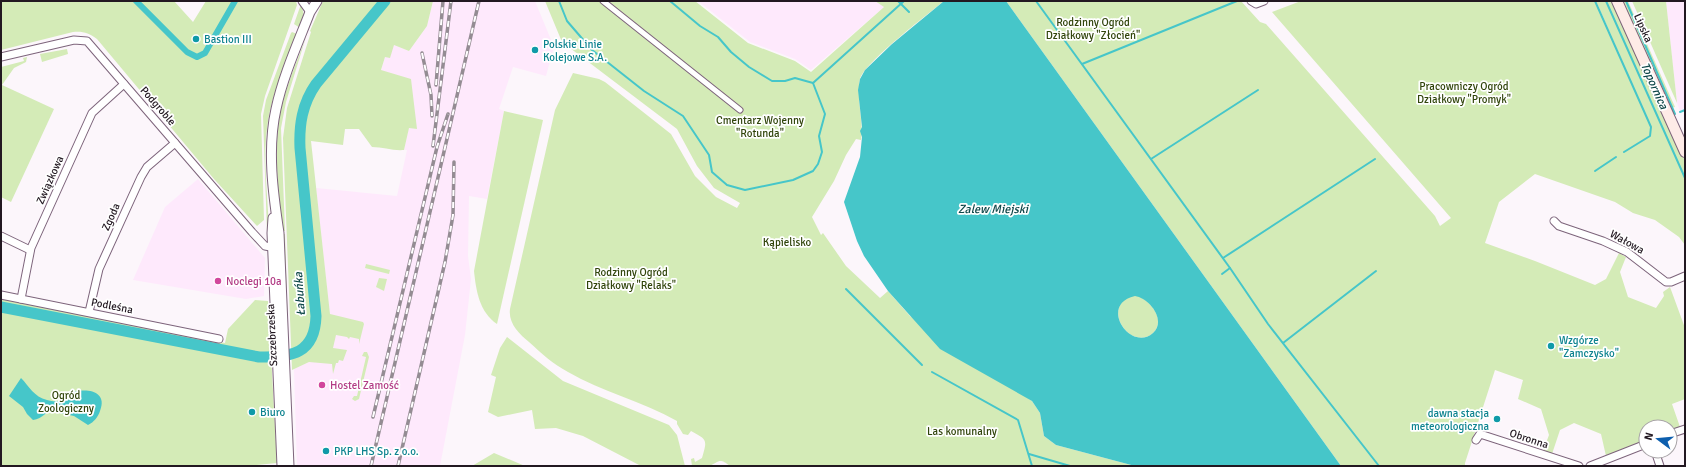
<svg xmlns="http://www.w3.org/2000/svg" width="1686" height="467" viewBox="0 0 1686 467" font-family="Signika,sans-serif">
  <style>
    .built { fill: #fee9fc }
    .green { fill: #d4ebb7 }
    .water { fill: #46c6c9; fill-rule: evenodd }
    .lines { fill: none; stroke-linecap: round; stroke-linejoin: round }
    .stream { stroke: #46c6c9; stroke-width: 2 }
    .canal { stroke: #46c6c9; stroke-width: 6 }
    .river { stroke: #46c6c9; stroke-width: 11 }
    .pedestrian-casing { stroke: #7d647b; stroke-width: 7 }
    .minor-casing { stroke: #7d647b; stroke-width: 9 }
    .tertiary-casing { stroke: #7d647b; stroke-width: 11 }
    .secondary-casing { stroke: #7d647b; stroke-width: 12 }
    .pedestrian { stroke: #fff; stroke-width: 5 }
    .minor { stroke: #fff; stroke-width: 7 }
    .tertiary { stroke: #fff; stroke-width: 9 }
    .secondary { stroke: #feebe7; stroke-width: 10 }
    .rail-casing { stroke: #948c93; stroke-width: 3.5 }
    .rail { stroke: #fff; stroke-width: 2; stroke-dasharray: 6; stroke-linecap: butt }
    .culture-dot { fill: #0f9aa8; stroke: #fff; stroke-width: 1.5 }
    .hotel-dot { fill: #d1479c; stroke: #fff; stroke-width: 1.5 }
    .labels { text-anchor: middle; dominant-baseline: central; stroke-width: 3.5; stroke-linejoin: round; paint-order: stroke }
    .park-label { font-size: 11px; fill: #30440a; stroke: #fff }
    .street-label { font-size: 11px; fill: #221821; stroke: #fff }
    .culture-label { font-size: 11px; fill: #0d838f; stroke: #fff; text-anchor: start }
    .hotel-label { font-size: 11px; fill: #b23c85; stroke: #fff; text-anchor: start }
    .water-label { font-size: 12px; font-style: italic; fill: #0d4648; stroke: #fff }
  </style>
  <rect width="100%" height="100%" fill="#fcf6fb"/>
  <g class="built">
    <path d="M433,1H535L554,47L546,76L513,67L499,109L504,111L487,199L469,196L468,256L471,279L465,335L440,466H297L294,369L309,362L331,325L316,188L397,196L407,150H404L409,127L417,129L381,71L385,57L394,45L409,51L427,26Z"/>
    <path d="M698,1H875L884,7L811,70L795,59L750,42Z"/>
    <path d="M1666,1H1685V109L1680,111L1677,103Z"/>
    <path d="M198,179L265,258L264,296L246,299L133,280L165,207Z"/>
  </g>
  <g class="green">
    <path d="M1,1H174L193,22L206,1H296L297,5L265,96L261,114L264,220L257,226L214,179L97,39C89,33 83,31 73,32L1,50Z"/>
    <path d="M323,1H433L427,26L409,51L394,45L390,58L385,57L381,70L411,79L417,129L409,128L404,150C393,151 383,147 372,147L359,129H345L343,145L311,141L330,314L363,322L364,324L359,344V339L350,337L349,339L347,337L336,335L333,348L347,350L343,361L339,360L338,363H336L333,374L332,364L309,362L292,370L283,138L287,108L311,32L310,31Z"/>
    <path d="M545,1H695L748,43L795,61L811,72L884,7L875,1H944C928,14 864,63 860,79C856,98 864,122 861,140L856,139L846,155L834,181L812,217L821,235L823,233L846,266L880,298L888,291L910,316L1032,401L1040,413L1044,436L1056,445L1135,466H730C719,457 719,462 709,466C705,467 696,466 692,466L691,459L694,458L695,462L702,458C707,440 708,440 691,431L688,435L683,434L677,424V421C642,401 602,392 568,372C553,364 541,353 529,342C519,334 508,323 510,309L555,110L573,73L599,79L605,82L671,134L695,176L716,197L737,208L740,203L714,188L697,166L677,129L562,42Z"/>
    <path d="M1006,1H1241L1260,22L1266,24L1435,216L1440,226L1451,218L1272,12L1301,1H1595L1625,67L1596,1H1613L1685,161V245L1679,237L1655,220L1633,213L1615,202L1535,174L1499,202L1485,243L1535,261L1595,285L1606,279L1619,253L1626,257L1620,272L1628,297L1656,308L1664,296L1663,292L1670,287L1685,328V399L1672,404L1680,427L1670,431V427H1646V440L1606,456L1601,434L1574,423L1560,430L1552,454L1543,451L1549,435L1541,409L1518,399L1523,380L1495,370L1465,463V466H1341Z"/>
    <path d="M1622,1H1628L1675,107L1670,108Z"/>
    <path d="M1632,1H1666L1677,103Z"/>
    <path d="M301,4L304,15L300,28L294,24Z"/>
    <path d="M292,32L297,34C286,63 273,90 268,121C262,157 268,195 269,231L267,232L263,116L266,100L291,33Z"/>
    <path d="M306,37L286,102L281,128L285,231H282C279,193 273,153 280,115C285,88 297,62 306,37Z"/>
    <path d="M67,49L68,54L42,62L40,54Z"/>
    <path d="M27,57L26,62L14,68L2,85L54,109L11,202L1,197V67L24,61L23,58Z"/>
    <path d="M504,111L543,120L497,324C479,312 476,290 474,271Z"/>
    <path d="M282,234H285L288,329H287Z"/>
    <path d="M366,264L390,270L389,274L365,268Z"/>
    <path d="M379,278L387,279L384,291L376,287Z"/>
    <path d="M1135,295C1149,298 1167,320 1153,333C1130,353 1098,304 1135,295Z"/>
    <path d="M1,299L225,343L228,329L255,300L268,301L277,463L245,466H1Z"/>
    <path d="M507,337L563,381L669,425L677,435L685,466H641L583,436L556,428L535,429L532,410L498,417L488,412L496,377L491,375L500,348Z"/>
    <path d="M364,352H367L369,357L359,399L355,401L352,399L354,396H357L366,357L362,356Z"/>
    <path d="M494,453L525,466H472Z"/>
  </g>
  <g class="water">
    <path d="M944,1H1006L1341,466H1135L1056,445L1044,436L1040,413L1032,401L940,349L888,291L864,256L857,241L844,202L860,157L862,137L860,131L862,127L858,90L860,79L865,70L892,44ZM1135,296C1149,298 1167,320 1153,333C1130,353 1098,304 1135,296Z"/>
    <path d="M21,378C29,386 34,397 47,400C51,401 55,402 59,401C62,400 68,399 71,397C73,395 71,394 74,392C88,388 108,392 100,411C98,417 94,422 88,425L74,416L60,413L56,407C47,410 43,419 33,420L27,414L23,407L9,396Z"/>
  </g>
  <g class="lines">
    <g class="stream">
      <path d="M559,1L567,21L592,50L644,91L683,116L709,155L712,172L727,185L745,190L793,180L813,171L818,164L822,152L819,136L825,114L813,83L795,78L785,81H772L749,67L731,52L718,37L700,26L670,1"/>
      <path d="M898,1L909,12"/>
      <path d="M1036,1L1230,268L1268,324L1379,466"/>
      <path d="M1595,1L1651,127L1650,136L1624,152"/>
      <path d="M1606,1L1685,178"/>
      <path d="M1626,1L1675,114"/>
      <path d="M1082,64L1237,1"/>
      <path d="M813,83L904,1"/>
      <path d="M1680,112L1685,110"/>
      <path d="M1151,159L1258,90"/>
      <path d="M1595,171L1616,157"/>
      <path d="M1223,258L1375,159"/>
      <path d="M1222,274L1230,268"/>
      <path d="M846,289L922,365"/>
      <path d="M1283,343L1376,271"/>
      <path d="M932,372L1018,420L1032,466"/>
      <path d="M1029,454L1070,466"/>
    </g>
    <path class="canal" d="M136,1L187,52L197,57L205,53L235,1"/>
    <path class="river" d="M1,307L259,357C292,358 315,353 316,316L300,148C299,125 302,104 316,84L385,1"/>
    <g class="pedestrian-casing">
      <path id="pedestrian" d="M603,1L740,110"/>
    </g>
    <g class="minor-casing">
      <g id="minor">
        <path d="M302,1L310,12"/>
        <path d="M1251,1L1256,4L1264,1"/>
        <path d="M1,57L74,40L87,41L252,232L265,246L276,248"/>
        <path d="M1554,221L1559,226L1603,241L1627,252L1666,282H1671L1685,276"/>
        <path d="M1,236L30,250"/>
        <path d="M1,295L219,339"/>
        <path d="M21,299L31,248L92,113L124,84"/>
        <path d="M89,312L99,269L141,177L147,167L175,143"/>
        <path d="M1670,434L1685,429"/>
        <path d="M1476,440L1480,434L1579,466"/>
        <path d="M1655,451L1660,466"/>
        <path d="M1590,466L1646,444"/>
      </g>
    </g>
    <g class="tertiary-casing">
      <g id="tertiary">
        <path d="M273,218L272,233L282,466"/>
        <path d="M289,466L279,233C273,193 267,149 276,109C283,76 298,43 310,12L317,1"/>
      </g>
    </g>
    <g class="secondary-casing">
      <path id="secondary" d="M1617,1L1685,152"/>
    </g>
    <use href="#pedestrian" class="pedestrian"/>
    <use href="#minor" class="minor"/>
    <use href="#tertiary" class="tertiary"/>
    <use href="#secondary" class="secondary"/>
    <g class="rail-casing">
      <g id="rail">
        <path d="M422,53L431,95L432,116"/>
        <path d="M436,85L443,1"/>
        <path d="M433,146L451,1"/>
        <path d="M373,417L437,147L448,114"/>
        <path d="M371,466L479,1"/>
        <path d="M398,466L445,262L453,215L454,162"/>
      </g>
    </g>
    <use href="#rail" class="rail"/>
  </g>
  <g class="culture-dot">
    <circle cx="196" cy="39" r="4"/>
    <circle cx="535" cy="50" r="4"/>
    <circle cx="1551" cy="346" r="4"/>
    <circle cx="252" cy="412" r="4"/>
    <circle cx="1497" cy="419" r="4"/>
    <circle cx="326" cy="451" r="4"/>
  </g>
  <g class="hotel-dot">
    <circle cx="218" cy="281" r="4"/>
    <circle cx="322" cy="385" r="4"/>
  </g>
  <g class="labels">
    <g class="park-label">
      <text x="1093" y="22">Rodzinny Ogród<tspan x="1093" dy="13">Działkowy "Złocień"</tspan></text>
      <text x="1464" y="86">Pracowniczy Ogród<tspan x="1464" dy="13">Działkowy "Promyk"</tspan></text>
      <text x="760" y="120">Cmentarz Wojenny<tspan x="760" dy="13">"Rotunda"</tspan></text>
      <text x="787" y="242">Kąpielisko</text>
      <text x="631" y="272">Rodzinny Ogród<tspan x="631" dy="13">Działkowy "Relaks"</tspan></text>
      <text x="66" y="395">Ogród<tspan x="66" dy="13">Zoologiczny</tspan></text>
      <text x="962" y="431">Las komunalny</text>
    </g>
    <g class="street-label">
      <text transform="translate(1643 28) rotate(66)">Lipska</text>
      <text transform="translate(158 106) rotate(49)">Podgroble</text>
      <text transform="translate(50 180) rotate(-66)">Związkowa</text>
      <text transform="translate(111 217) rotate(-66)">Zgoda</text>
      <text transform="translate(1627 242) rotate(29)">Wałowa</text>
      <text transform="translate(112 306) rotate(11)">Podleśna</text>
      <text transform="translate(272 335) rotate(-93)">Szczebrzeska</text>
      <text transform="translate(1529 439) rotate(18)">Obronna</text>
    </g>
    <g class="culture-label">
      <text x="204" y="39">Bastion III</text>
      <text x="543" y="44">Polskie Linie<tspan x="543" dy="13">Kolejowe S.A.</tspan></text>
      <text x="1559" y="340">Wzgórze<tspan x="1559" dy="13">"Zamczysko"</tspan></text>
      <text x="260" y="412">Biuro</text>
      <text x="1489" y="413" text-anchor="end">dawna stacja<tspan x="1489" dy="13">meteorologiczna</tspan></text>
      <text x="334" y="451">PKP LHS Sp. z o.o.</text>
    </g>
    <g class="hotel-label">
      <text x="226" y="281">Noclegi 10a</text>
      <text x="330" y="385">Hostel Zamość</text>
    </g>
    <g class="water-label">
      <text transform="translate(1654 86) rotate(66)">Topornica</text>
      <text x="993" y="209">Zalew Miejski</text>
      <text transform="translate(300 294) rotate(-94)">Łabuńka</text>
    </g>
  </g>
  <rect width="1686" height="467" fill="none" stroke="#221821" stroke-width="4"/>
  <g transform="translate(1658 439) rotate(286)"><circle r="19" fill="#ffffff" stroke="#a7a3a6"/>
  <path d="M0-3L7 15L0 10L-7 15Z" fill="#0d5fae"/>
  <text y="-6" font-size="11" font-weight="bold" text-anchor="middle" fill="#221821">N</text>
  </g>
</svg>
